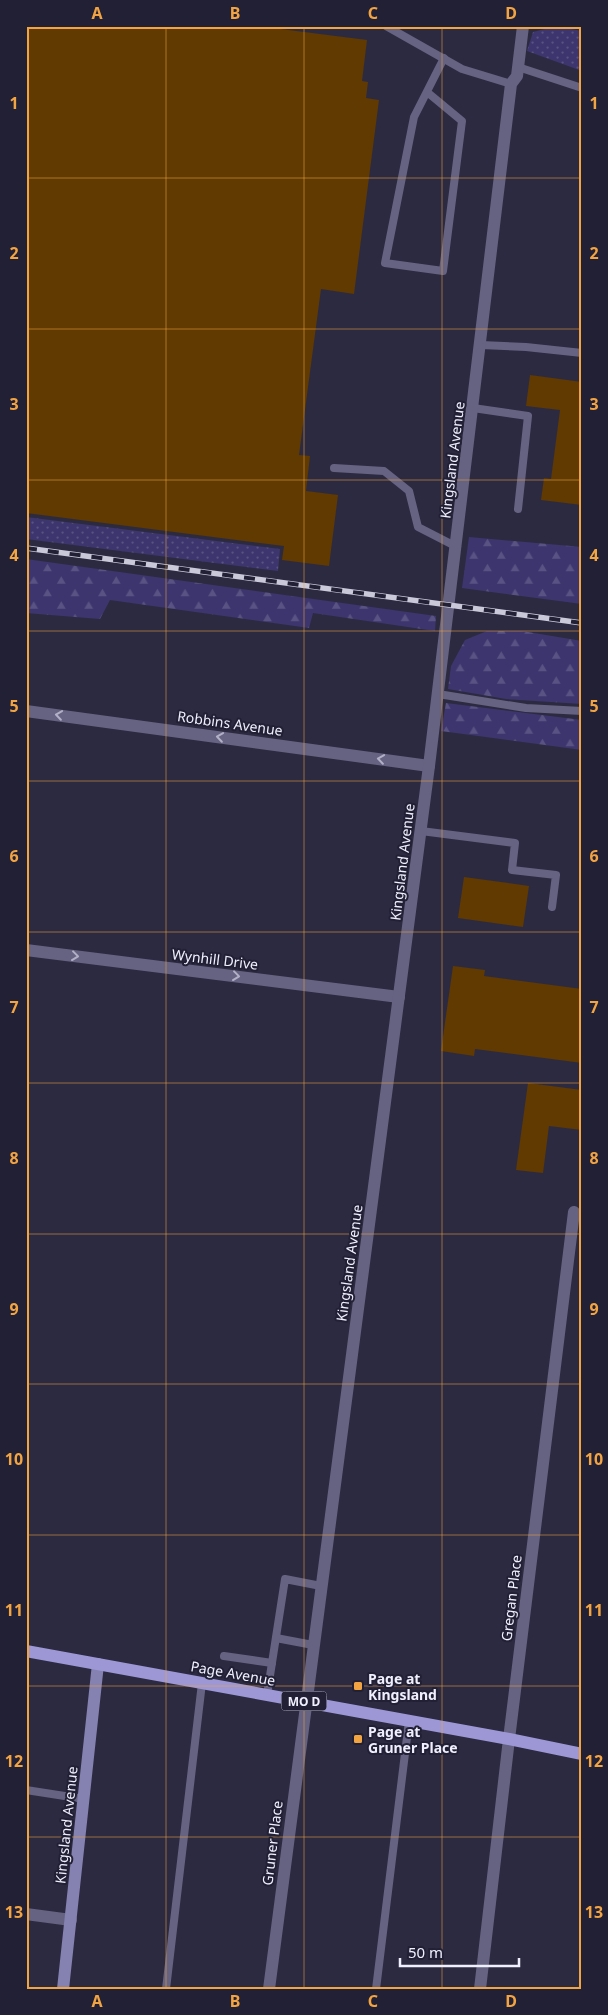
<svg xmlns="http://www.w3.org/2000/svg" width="608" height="2015" viewBox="0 0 608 2015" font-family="'Noto Sans',sans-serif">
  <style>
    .grass { fill: url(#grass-dots) }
    .forest { fill: url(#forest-firs) }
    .building { fill: #603a01 }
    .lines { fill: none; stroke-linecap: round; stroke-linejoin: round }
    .lane { stroke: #656381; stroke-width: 8 }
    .street { stroke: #656381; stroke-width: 12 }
    .secondary { stroke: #8581b0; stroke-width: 12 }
    .primary { stroke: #9d98d5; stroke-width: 12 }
    .rail-casing { stroke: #cac9d9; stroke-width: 5.5 }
    .rail { stroke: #222035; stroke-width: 4; stroke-dasharray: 11; stroke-linecap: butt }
    .oneway { stroke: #b1b0c6 }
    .grid { fill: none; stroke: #f3a442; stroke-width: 1; stroke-opacity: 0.55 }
    .poi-dot { fill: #f3a442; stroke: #222035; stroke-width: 2 }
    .labels { text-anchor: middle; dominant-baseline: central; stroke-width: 4; stroke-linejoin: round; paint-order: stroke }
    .shield { fill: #222035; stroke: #b2b1c2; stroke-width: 1 }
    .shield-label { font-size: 12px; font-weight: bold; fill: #f0effe }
    .street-label { font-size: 14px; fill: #f0effe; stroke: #222035 }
    .poi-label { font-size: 14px; font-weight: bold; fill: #f0effe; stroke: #222035; text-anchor: start }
    .neatline { fill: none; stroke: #f3a442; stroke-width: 2 }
    .grid-label { font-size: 16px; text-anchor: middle; font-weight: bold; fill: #f3a442 }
  </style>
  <defs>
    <pattern id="grass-dots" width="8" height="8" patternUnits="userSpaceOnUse" patternTransform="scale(1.25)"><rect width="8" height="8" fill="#3d356d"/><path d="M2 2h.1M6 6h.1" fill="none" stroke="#595383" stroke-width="1.8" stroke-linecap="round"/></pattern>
    <pattern id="forest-firs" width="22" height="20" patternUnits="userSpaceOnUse" patternTransform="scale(1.25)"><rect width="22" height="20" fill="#3d356d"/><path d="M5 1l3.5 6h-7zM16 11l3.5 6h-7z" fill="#595383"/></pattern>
  </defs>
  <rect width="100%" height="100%" fill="#2c2a40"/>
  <g class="grass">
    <path d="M556,26L582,31V71L527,51L533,32Z"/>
    <path d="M26,517L280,549L278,571L26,539Z"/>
  </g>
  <g class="forest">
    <path d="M469,537L582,547V604L462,588Z"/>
    <path d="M26,559L436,616L435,631L313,613L309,628L110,600L100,619L26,613Z"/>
    <path d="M487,631H522L582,641V704L506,699L448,689L451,666L465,640Z"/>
    <path d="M446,703L582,720V750L441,731Z"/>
  </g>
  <g class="building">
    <path d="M26,26H257L367,40L362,81L368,82L366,98L379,100L354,294L321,289L299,455L310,456L306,491L338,495L329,566L282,560L284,546L26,513Z"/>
    <path d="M530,375L582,382V505L541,500L544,478L551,479L560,410L526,406Z"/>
    <path d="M464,877L529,886L523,927L458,918Z"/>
    <path d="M453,966L485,970L484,976L582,989V1063L475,1049L474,1056L441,1051Z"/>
    <path d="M528,1083L582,1090V1130L549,1126L543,1173L516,1170Z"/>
  </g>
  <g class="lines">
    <g class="lane">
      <path d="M386,26L462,69L511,84"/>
      <path d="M518,67L582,88"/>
      <path d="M427,92L462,121L443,271L385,263L414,117L444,58"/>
      <path d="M481,345L526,347L582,353"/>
      <path d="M473,408L528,416L518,509"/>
      <path d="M334,468L384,471L409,491L418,527L457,547"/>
      <path d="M438,694L526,708L582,711"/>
      <path d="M421,831L515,843L512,870L556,875L552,907"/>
      <path d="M276,1638L313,1645"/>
      <path d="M224,1656L272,1663"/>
      <path d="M267,1695L285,1579L321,1586"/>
      <path d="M26,1790L84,1799"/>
      <path d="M166,1989L202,1683"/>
      <path d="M376,1989L409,1721"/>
    </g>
    <g class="street">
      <path d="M26,711L429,766"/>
      <path d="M26,950L399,997"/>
      <path d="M26,1914L71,1920"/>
      <path d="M269,1989L429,766L511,84L517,76L523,26"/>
      <path d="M480,1989L509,1739L574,1212"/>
    </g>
    <path class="secondary" d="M63,1989L98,1664"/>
    <path class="primary" d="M26,1651L509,1739L582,1754"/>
    <g class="rail-casing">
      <path id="rail" d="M26,548L582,623"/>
    </g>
    <use href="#rail" class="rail"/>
  </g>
  <defs><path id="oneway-chevron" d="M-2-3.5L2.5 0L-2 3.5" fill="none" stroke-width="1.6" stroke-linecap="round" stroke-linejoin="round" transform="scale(1.25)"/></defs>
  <g class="oneway">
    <use href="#oneway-chevron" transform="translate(59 715) rotate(-172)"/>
    <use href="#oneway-chevron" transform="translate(220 737) rotate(-172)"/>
    <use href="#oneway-chevron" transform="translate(381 759) rotate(-172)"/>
    <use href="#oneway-chevron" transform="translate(75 956) rotate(7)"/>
    <use href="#oneway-chevron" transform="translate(236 976) rotate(7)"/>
  </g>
  <path class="grid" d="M166,26V1989M304,26V1989M442,26V1989M26,178H582M26,329H582M26,480H582M26,631H582M26,781H582M26,932H582M26,1083H582M26,1234H582M26,1384H582M26,1535H582M26,1686H582M26,1837H582"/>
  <g class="poi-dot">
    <rect x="353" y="1681" width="10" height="10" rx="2.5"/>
    <rect x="353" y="1734" width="10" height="10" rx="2.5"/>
  </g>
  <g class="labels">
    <rect class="shield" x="281.5" y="1691.5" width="45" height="19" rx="4"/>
    <g class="shield-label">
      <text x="304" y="1701">MO D</text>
    </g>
    <g class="street-label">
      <text transform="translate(452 460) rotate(-83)">Kingsland Avenue</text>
      <text transform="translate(230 723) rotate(8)">Robbins Avenue</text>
      <text transform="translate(402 862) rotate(-83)">Kingsland Avenue</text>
      <text transform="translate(215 959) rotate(7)">Wynhill Drive</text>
      <text transform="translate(349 1263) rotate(-82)">Kingsland Avenue</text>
      <text transform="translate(511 1598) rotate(-83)">Gregan Place</text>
      <text transform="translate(233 1673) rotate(10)">Page Avenue</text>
      <text transform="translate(66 1825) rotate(-84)">Kingsland Avenue</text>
      <text transform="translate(272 1843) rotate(-83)">Gruner Place</text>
    </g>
    <g class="poi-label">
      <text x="368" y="1678">Page at<tspan x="368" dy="16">Kingsland</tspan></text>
      <text x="368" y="1731">Page at<tspan x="368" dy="16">Gruner Place</tspan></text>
    </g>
  </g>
  <rect width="608" height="2015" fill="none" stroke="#222035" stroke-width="55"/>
  <path d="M400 1958v8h119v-8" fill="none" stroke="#f0effe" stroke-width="2.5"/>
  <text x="408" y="1958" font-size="15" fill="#f0effe" stroke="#222035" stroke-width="4" paint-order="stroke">50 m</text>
  <rect x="28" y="28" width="552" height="1960" class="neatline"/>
  <g class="grid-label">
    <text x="97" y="19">A</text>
    <text x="235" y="19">B</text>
    <text x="373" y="19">C</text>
    <text x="511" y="19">D</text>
    <text x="14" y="109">1</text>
    <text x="594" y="109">1</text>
    <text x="14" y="259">2</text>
    <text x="594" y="259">2</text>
    <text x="14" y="410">3</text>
    <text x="594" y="410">3</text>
    <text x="14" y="561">4</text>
    <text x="594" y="561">4</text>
    <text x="14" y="712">5</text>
    <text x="594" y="712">5</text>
    <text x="14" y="862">6</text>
    <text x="594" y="862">6</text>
    <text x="14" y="1013">7</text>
    <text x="594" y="1013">7</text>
    <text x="14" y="1164">8</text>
    <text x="594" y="1164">8</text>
    <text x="14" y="1315">9</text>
    <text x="594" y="1315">9</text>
    <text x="14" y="1465">10</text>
    <text x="594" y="1465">10</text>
    <text x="14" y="1616">11</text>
    <text x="594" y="1616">11</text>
    <text x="14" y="1767">12</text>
    <text x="594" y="1767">12</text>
    <text x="14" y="1918">13</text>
    <text x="594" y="1918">13</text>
    <text x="97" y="2007">A</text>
    <text x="235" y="2007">B</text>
    <text x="373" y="2007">C</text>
    <text x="511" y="2007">D</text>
  </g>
</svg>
